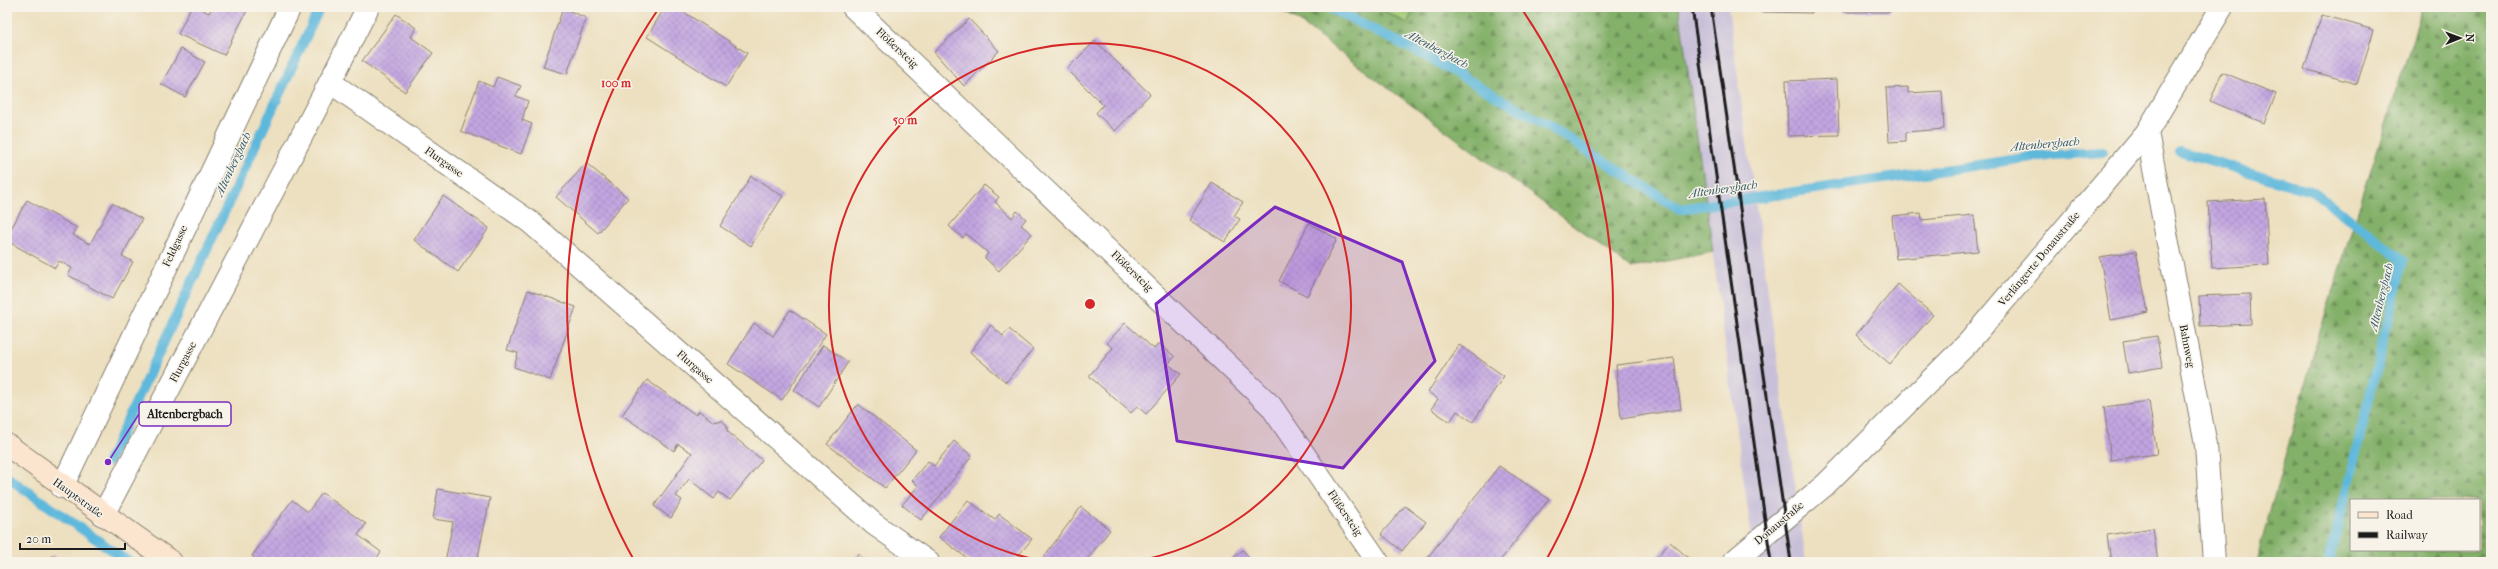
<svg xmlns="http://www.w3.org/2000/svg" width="2498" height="569" viewBox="0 0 2498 569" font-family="'IM FELL French Canon',serif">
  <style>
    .industrial { fill: #c8bfd8 }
    .grass { fill: url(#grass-tufts); stroke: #61754b }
    .forest { fill: url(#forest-firs); stroke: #506643; fill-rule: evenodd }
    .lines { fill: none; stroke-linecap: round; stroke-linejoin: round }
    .stream { stroke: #5db8db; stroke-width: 10 }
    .building { fill: url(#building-cross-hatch) }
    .street-casing { stroke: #847e6e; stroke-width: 24 }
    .secondary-casing { stroke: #847e6e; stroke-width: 24 }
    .street { stroke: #fff; stroke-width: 22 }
    .secondary { stroke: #fce5cf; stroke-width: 22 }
    .rail { stroke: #1c1c1c; stroke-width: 3 }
    .marked { fill: #7b2cbf; fill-opacity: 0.2; stroke: #7b2cbf; stroke-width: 3; stroke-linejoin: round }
    .ring { fill: none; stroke: #d62828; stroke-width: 2 }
    .labels { text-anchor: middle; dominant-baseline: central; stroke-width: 3; stroke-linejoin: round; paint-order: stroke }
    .street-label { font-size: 11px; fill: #1c1c1c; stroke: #f7f3e8 }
    .water-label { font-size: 12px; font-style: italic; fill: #365a68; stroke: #f7f3e8 }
    .centre { fill: #d62828; stroke: #f7f3e8; stroke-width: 2 }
    .ring-label { font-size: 12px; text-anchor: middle; font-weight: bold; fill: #d62828; stroke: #f7f3e8; stroke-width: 3; stroke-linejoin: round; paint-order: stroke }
    .leader { fill: none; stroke: #7b2cbf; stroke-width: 1.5 }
    .callout-dot { fill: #7b2cbf; stroke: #f7f3e8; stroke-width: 1.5 }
    .callout { fill: #f7f3e8; stroke: #7b2cbf; stroke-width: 1.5 }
    .callout-label { font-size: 12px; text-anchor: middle; font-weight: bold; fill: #1c1c1c }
  </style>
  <defs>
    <pattern id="grass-tufts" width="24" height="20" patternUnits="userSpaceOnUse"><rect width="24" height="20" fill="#a6ce7a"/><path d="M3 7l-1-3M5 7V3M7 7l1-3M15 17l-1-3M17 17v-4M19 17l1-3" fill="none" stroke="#8eb069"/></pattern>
    <pattern id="forest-firs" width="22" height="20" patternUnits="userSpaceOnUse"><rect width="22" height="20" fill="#84b16a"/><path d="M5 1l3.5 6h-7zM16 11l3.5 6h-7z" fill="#6b8f56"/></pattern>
    <pattern id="building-cross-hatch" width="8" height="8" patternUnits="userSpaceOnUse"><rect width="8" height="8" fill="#c2a5e1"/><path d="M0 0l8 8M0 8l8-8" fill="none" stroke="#a68dc0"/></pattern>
  </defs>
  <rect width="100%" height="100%" fill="#f7f3e8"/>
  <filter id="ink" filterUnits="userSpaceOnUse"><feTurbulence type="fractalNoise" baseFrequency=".025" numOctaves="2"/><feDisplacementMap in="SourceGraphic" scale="8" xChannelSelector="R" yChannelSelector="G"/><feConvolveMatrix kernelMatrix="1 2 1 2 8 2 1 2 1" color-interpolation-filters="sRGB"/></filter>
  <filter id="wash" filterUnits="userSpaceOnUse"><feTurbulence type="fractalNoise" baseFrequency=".012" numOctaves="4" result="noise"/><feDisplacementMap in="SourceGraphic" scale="16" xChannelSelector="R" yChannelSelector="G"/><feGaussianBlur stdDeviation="0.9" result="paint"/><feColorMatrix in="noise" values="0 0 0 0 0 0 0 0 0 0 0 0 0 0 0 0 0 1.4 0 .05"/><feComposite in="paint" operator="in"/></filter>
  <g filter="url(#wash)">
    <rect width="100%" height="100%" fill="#ede0c0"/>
    <path class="industrial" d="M1679,7H1728L1806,562H1755Z"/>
    <path class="grass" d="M1376,7H1416L1407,23Z"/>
    <g class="forest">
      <path d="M1274,7H1376L1407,23L1416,7H1679L1713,252L1631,268L1298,21Z"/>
      <path d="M2423,7H2491V562H2256L2321,327ZM2351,500H2479V550H2351Z"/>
    </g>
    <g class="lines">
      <g class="stream">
        <path d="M1328,7L1426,56L1545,124L1680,209L2039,156L2102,152"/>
        <path d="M2180,151L2314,192L2403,260L2329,562"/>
        <path d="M108,462L320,7"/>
        <path d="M7,477L129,562"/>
      </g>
    </g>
    <g id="blocks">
      <g class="building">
        <path d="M191,7H197L209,13L212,7H249L224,55L178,34Z"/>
        <path d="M665,7H676L747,53L726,87L647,37Z"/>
        <path d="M1760,7H1812V13L1760,12Z"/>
        <path d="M1842,7H1890V12H1843Z"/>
        <path d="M563,8L586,18L567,74L543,67Z"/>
        <path d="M396,14L416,28L411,37L433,53L405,92L362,61Z"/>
        <path d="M2322,15L2374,30L2357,84L2304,69Z"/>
        <path d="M969,19L999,51L964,86L934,52Z"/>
        <path d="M1095,41L1150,94L1115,131L1096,113L1103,105L1067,69Z"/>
        <path d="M181,49L205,62L185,97L161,84Z"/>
        <path d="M2222,72L2276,94L2264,123L2210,101Z"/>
        <path d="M497,77L521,86L516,96L528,101L522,120L532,124L521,154L461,131L479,81L493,87Z"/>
        <path d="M1837,79L1839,135L1788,136L1786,81Z"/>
        <path d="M1908,87V93L1942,91L1944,129L1906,132V141L1889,142L1886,88Z"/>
        <path d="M586,163L628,198L598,233L556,197Z"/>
        <path d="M751,176L783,196L751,246L720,226Z"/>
        <path d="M1212,183L1243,202L1234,216L1240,219L1225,242L1189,220Z"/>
        <path d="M984,185L999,197L995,202L1012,218L1017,211L1026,219L1021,225L1032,234L999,271L985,258L988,253L966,234L963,238L949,226Z"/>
        <path d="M443,196L489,228L458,272L414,240Z"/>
        <path d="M2265,199L2269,265L2212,268L2208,202Z"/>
        <path d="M27,200L77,228L73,235L90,244L112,203L142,219L122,256L133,262L112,299L68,275L72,268L59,261L55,268L7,241V236Z"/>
        <path d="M1921,213L1922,220L1974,215L1978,251L1896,259L1892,216Z"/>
        <path d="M1309,223L1337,239L1307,296L1279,281Z"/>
        <path d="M2136,251L2148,312L2111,320L2100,257Z"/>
        <path d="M1898,284L1933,315L1890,364L1856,335Z"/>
        <path d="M528,290L576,307L550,380L514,367L518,353L507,350Z"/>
        <path d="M2250,294L2251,324L2200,326L2199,296Z"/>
        <path d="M790,310L826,334L782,400L728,364L754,323L773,336Z"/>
        <path d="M1125,323L1154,349L1159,343L1175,357L1168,364L1181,374L1146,414L1137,406L1131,413L1089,376L1113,348L1107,343Z"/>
        <path d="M991,325L1003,336L1009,329L1033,349L1006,382L970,352Z"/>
        <path d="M2157,336L2162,367L2128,373L2123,341Z"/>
        <path d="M823,345L848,362L819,407L794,390Z"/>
        <path d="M1459,345L1504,376L1473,422L1457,411L1450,422L1431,409L1438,399L1428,392Z"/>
        <path d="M1674,358L1681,409L1621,419L1616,365Z"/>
        <path d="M647,380L696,415L699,411L714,422L721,420L727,425V431L762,460L730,500L719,492L714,499L689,479L676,496L682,500L671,518L654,506L692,453L678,444L674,451L622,415Z"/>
        <path d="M2149,401L2157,454L2111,460L2104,407Z"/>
        <path d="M858,404L916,450L885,488L827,444Z"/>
        <path d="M954,441L972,456L921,520L902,505L918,486L912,480L928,461L934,466Z"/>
        <path d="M1499,466L1549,499L1499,562H1424Z"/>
        <path d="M438,489L490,498L477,562H445L453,522L433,519Z"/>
        <path d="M322,493L366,524L358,535L381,552L374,562H301L293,556L289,562H261L252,556L292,500L308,512Z"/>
        <path d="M968,500L995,520L999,514L1032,539L1013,562H972L939,537Z"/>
        <path d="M1405,506L1426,522L1402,551L1381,534Z"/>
        <path d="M1081,507L1110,530L1085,562H1040Z"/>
        <path d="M2153,528L2158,562H2111L2107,535Z"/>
        <path d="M1670,542L1693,562H1653Z"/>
        <path d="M1243,550L1253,562H1228Z"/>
        <path d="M858,554L869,562H853Z"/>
        <path d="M52,555L63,562H49Z"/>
      </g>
    </g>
  </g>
  <g filter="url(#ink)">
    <use href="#blocks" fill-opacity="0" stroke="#847e6e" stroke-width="1"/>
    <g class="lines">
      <g class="street-casing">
        <g id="street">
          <path d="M853,7L1271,406L1378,562"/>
          <path d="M330,82L368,7"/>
          <path d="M2147,132L2206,445L2214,562"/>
          <path d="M62,487L290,7"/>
          <path d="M103,515L330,82L530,222L874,524L928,562"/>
          <path d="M1733,562L1825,485L1968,343L2147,132L2222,7"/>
        </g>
      </g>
      <g class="secondary-casing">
        <path id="secondary" d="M7,445L171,562"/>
      </g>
      <use href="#street" class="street"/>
      <use href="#secondary" class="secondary"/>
      <g class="rail">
        <path d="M1692,7L1771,562"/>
        <path d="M1711,7L1791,562"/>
      </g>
    </g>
  </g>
  <path class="marked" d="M1275,207L1402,262L1435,361L1343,468L1177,441L1156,304Z"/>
  <g class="ring">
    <path d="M1049 562A261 261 0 1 1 1131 562"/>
    <path d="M635 562A523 523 0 0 1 659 8M1521 8A523 523 0 0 1 1545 562"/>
  </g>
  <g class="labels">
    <g class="street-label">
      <text transform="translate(897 48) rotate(43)">Flößersteig</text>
      <text transform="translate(444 162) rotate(35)">Flurgasse</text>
      <text transform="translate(175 246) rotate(-65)">Feldgasse</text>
      <text transform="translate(2039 259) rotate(-50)">Verlängerte Donaustraße</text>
      <text transform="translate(1132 271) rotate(44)">Flößersteig</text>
      <text transform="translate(2187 346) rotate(79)">Bahnweg</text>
      <text transform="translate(183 362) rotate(-62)">Flurgasse</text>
      <text transform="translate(695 367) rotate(41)">Flurgasse</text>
      <text transform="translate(78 498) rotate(36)">Hauptstraße</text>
      <text transform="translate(1345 513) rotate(56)">Flößersteig</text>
      <text transform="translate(1779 523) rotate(-40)">Donaustraße</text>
    </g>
    <g class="water-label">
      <text transform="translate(1437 49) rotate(28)">Altenbergbach</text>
      <text transform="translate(2045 144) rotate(-5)">Altenbergbach</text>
      <text transform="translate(233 164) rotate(-65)">Altenbergbach</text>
      <text transform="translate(1723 189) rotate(-8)">Altenbergbach</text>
      <text transform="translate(2381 297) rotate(-76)">Altenbergbach</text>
    </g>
  </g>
  <circle cx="1090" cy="304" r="6" class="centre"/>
  <g class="ring-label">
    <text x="616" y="87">100 m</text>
    <text x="905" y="124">50 m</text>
  </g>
  <path class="leader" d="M108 462L139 414"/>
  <circle class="callout-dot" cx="108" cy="462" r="4"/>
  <rect class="callout" x="139" y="402" width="92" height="24" rx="4"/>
  <g class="callout-label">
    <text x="185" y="418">Altenbergbach</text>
  </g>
  <rect width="2498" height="569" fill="none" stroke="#f7f3e8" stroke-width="24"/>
  <rect x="2350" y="499" width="130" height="52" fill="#f7f3e8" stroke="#9f9d96"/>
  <rect x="2358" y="512" width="20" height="6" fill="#fce5cf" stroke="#9f9d96"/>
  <text x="2386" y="519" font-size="12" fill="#1c1c1c">Road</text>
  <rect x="2358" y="532" width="20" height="6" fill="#1c1c1c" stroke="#9f9d96"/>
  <text x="2386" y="539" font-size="12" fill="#1c1c1c">Railway</text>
  <g transform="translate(2460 38) rotate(89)" stroke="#f7f3e8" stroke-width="3" paint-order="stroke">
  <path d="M0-3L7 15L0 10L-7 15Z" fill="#1c1c1c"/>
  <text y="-6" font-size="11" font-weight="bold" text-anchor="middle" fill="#1c1c1c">N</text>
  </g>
  <path d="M20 543v6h105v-6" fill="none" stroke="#1c1c1c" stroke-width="2"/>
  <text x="26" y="543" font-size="12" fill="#1c1c1c" stroke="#f7f3e8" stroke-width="3" paint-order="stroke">20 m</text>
</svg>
